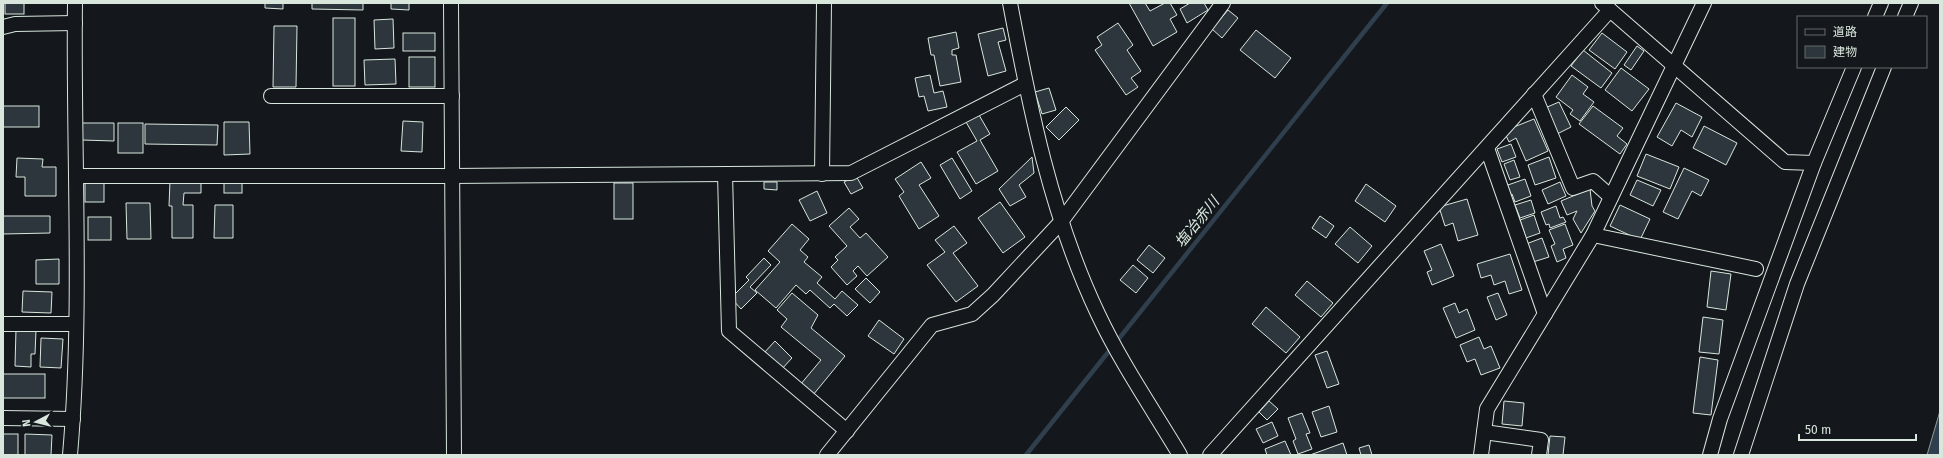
<svg xmlns="http://www.w3.org/2000/svg" width="1943" height="458" viewBox="0 0 1943 458" font-family="'Fira Sans','Noto Sans JP',sans-serif">
  <style>
    .water { fill: #2f3f4d; stroke: #939e99 }
    .lines { fill: none; stroke-linecap: round; stroke-linejoin: round }
    .stream { stroke: #2f3f4d; stroke-width: 4.5 }
    .building { fill: #2c363c; stroke: #d8e6dc }
    .minor-casing { stroke: #d8e6dc; stroke-width: 16 }
    .minor { stroke: #14181c; stroke-width: 14 }
    .labels { text-anchor: middle; dominant-baseline: central; stroke-width: 3; stroke-linejoin: round; paint-order: stroke }
    .water-label { font-size: 15px; font-style: italic; fill: #d8e6dc; stroke: #14181c }
  </style>
  <rect width="100%" height="100%" fill="#14181c"/>
  <path class="water" d="M1940,411V455H1927Z"/>
  <g class="lines">
    <path class="stream" d="M1026,455L1387,3"/>
  </g>
  <g class="building">
    <rect x="5" y="3" width="19" height="11"/>
    <path d="M265,3H283V9L265,8Z"/>
    <path d="M312,3H363V10L312,9Z"/>
    <path d="M391,3H409V10L391,9Z"/>
    <path d="M1129,3H1145L1150,11L1165,3H1170L1177,15L1170,19L1177,32L1153,46Z"/>
    <path d="M1190,3H1204L1208,10L1187,23L1180,9Z"/>
    <path d="M1228,10L1238,18L1222,38L1212,29Z"/>
    <rect x="333" y="18" width="22" height="68"/>
    <path d="M393,19L394,48L375,49L374,20Z"/>
    <path d="M1118,23L1133,45L1127,50L1141,71L1131,78L1138,87L1126,95L1095,50L1102,45L1097,37Z"/>
    <path d="M274,26H297L296,87H273Z"/>
    <path d="M1003,28L1006,40L998,42L1006,71L988,76L978,34Z"/>
    <path d="M1256,30L1291,58L1275,78L1240,50Z"/>
    <path d="M956,32L959,48L952,50V55H956L961,82L940,86L934,55H931L928,38Z"/>
    <rect x="403" y="33" width="32" height="18"/>
    <path d="M1602,33L1627,52L1615,69L1589,50Z"/>
    <path d="M1637,46L1644,51L1631,70L1624,65Z"/>
    <path d="M1583,50L1612,73L1601,88L1571,66Z"/>
    <rect x="409" y="57" width="26" height="30"/>
    <path d="M395,59L396,84L365,85L364,60Z"/>
    <path d="M1621,68L1649,89L1632,111L1605,90Z"/>
    <path d="M930,75L934,93L943,91L947,107L928,111L924,96L919,97L915,78Z"/>
    <path d="M1572,75L1588,87L1583,94L1594,102L1580,121L1570,114L1573,110L1556,97Z"/>
    <path d="M1049,88L1056,110L1042,114L1035,92Z"/>
    <path d="M1559,102L1571,127L1557,134L1545,108Z"/>
    <path d="M1676,103L1702,117L1692,137L1681,130L1672,146L1657,137Z"/>
    <rect x="3" y="106" width="36" height="21"/>
    <path d="M1593,106L1623,128L1617,136L1627,144L1620,154L1579,124Z"/>
    <path d="M1066,107L1079,120L1059,140L1046,127Z"/>
    <path d="M979,115L990,134L980,140L998,171L976,184L957,152L977,141L966,122Z"/>
    <path d="M1534,119L1548,151L1526,161L1516,138L1509,142L1504,131Z"/>
    <path d="M403,121L423,122L422,152L401,151Z"/>
    <path d="M224,122H249L250,154L224,155Z"/>
    <path d="M82,123H114V141L82,140Z"/>
    <rect x="118" y="123" width="25" height="30"/>
    <path d="M145,124L218,125L217,145L145,144Z"/>
    <path d="M1704,126L1737,143L1726,165L1693,148Z"/>
    <path d="M1511,144L1516,157L1502,162L1497,149Z"/>
    <path d="M1646,154L1679,167L1670,189L1637,176Z"/>
    <path d="M1032,157L1034,173L1019,185L1026,197L1010,206L999,189Z"/>
    <path d="M1549,157L1556,178L1535,185L1528,165Z"/>
    <path d="M17,158L43,159L42,167H56V196H25V177H16Z"/>
    <path d="M952,158L972,191L960,199L940,165Z"/>
    <path d="M1514,160L1520,177L1510,180L1504,164Z"/>
    <path d="M921,162L931,178L919,185L939,216L919,229L899,196L904,192L895,179Z"/>
    <path d="M1684,168L1709,180L1701,196L1692,191L1678,219L1663,212Z"/>
    <path d="M856,176L863,188L851,194L844,182Z"/>
    <path d="M1525,179L1531,196L1515,202L1512,194L1508,196L1505,186Z"/>
    <rect x="85" y="180" width="19" height="22"/>
    <path d="M1637,180L1661,190L1653,206L1630,195Z"/>
    <path d="M170,181L201,182V193H184L183,205H193V238H172V206H169Z"/>
    <rect x="224" y="182" width="18" height="11"/>
    <path d="M764,182H777V190L764,189Z"/>
    <path d="M1560,182L1566,196L1548,204L1542,190Z"/>
    <rect x="614" y="183" width="19" height="36"/>
    <path d="M1366,184L1396,206L1385,222L1355,201Z"/>
    <path d="M1590,189L1592,206L1595,211L1581,233L1573,219L1577,211L1567,215L1561,201Z"/>
    <path d="M817,191L827,213L810,221L799,200Z"/>
    <path d="M1467,199L1478,235L1458,241L1453,223L1445,226L1439,207Z"/>
    <path d="M1531,200L1535,213L1520,218L1515,205Z"/>
    <path d="M1000,202L1025,237L1003,253L978,218Z"/>
    <path d="M126,203H150L151,239H127Z"/>
    <path d="M215,205H233V238H214Z"/>
    <path d="M1620,205L1650,219L1640,240L1610,226Z"/>
    <path d="M1556,206L1560,218L1563,217L1566,222L1550,228L1549,224L1546,225L1541,212Z"/>
    <path d="M849,208L859,219L850,227L860,238L866,233L888,257L867,276L858,266L853,271L857,276L847,285L831,267L838,260L835,257L847,246L829,226Z"/>
    <path d="M1534,215L1540,233L1526,238L1520,220Z"/>
    <path d="M3,216H50V233L3,234Z"/>
    <path d="M1320,216L1334,226L1326,238L1312,228Z"/>
    <rect x="88" y="217" width="23" height="23"/>
    <path d="M792,224L809,239L800,250L808,257L804,262L822,277L817,283L835,299L842,291L858,305L847,316L834,304L830,308L810,290L806,294L796,285L776,308L755,290L780,262L768,251Z"/>
    <path d="M1565,224L1573,245L1563,249L1566,258L1557,262L1551,246L1555,244L1549,230Z"/>
    <path d="M954,226L967,243L953,253L978,286L956,302L927,265L945,252L935,240Z"/>
    <path d="M1350,227L1372,246L1358,263L1335,244Z"/>
    <path d="M1542,238L1549,257L1533,262L1526,244Z"/>
    <path d="M1441,244L1454,276L1432,285L1427,272L1432,270L1424,251Z"/>
    <path d="M1149,245L1165,258L1153,273L1137,260Z"/>
    <path d="M1510,254L1522,290L1509,294L1505,281L1494,285L1491,275L1481,278L1477,264Z"/>
    <path d="M764,258L771,265L750,287L757,293L741,309L731,298L749,280L746,277Z"/>
    <path d="M59,259V284H36V260Z"/>
    <path d="M1133,265L1148,278L1136,293L1120,280Z"/>
    <path d="M1711,271L1731,274L1726,310L1707,307Z"/>
    <path d="M866,278L880,292L870,303L855,289Z"/>
    <path d="M1307,281L1333,303L1321,317L1295,295Z"/>
    <path d="M23,291L52,292L51,313L22,312Z"/>
    <path d="M792,293L818,315L811,328L845,356L813,395L800,385L821,360L781,327L787,319L777,310Z"/>
    <path d="M1498,293L1507,315L1496,320L1487,297Z"/>
    <path d="M1455,303L1459,313L1467,309L1475,330L1456,338L1443,308Z"/>
    <path d="M1266,307L1300,337L1286,353L1252,324Z"/>
    <path d="M1703,317L1723,320L1719,354L1699,352Z"/>
    <path d="M879,320L904,339L894,354L868,336Z"/>
    <path d="M16,329L36,330L35,354H31V367L15,366Z"/>
    <path d="M1479,337L1484,349L1491,346L1500,368L1481,375L1475,359L1467,362L1460,345Z"/>
    <path d="M41,338L63,339L61,368L40,367Z"/>
    <path d="M775,341L792,358L780,371L763,354Z"/>
    <path d="M1327,351L1339,384L1327,388L1315,355Z"/>
    <path d="M1700,357L1718,360L1711,415L1693,413Z"/>
    <rect x="3" y="374" width="42" height="24"/>
    <path d="M1269,401L1278,409L1267,420L1259,412Z"/>
    <path d="M1504,401L1524,403L1522,426L1502,424Z"/>
    <path d="M1329,406L1337,432L1321,437L1312,412Z"/>
    <path d="M1302,413L1310,433L1306,434L1312,449L1298,454L1293,441L1296,439L1288,418Z"/>
    <path d="M1272,422L1278,436L1263,443L1256,429Z"/>
    <rect x="3" y="434" width="15" height="21"/>
    <path d="M25,434L52,435L51,455H25Z"/>
    <path d="M1550,436L1565,437L1563,455H1548Z"/>
    <path d="M1285,441L1291,455H1267L1265,449Z"/>
    <path d="M1343,443L1347,455H1310Z"/>
    <path d="M1369,445L1372,455H1361L1359,448Z"/>
  </g>
  <g class="lines">
    <g class="minor-casing">
      <g id="minor">
        <path d="M451,3L454,455"/>
        <path d="M1010,3C1030,109 1051,215 1098,314C1121,363 1152,408 1180,455"/>
        <path d="M1602,3L1785,162L1814,163"/>
        <path d="M1875,17L1881,3"/>
        <path d="M1905,17L1911,3"/>
        <path d="M3,27L15,24L75,23"/>
        <path d="M1534,94L1573,188L1593,181L1611,197"/>
        <path d="M271,96H452"/>
        <path d="M1487,148L1545,314"/>
        <path d="M725,174L729,331L847,431"/>
        <path d="M822,174L824,3"/>
        <path d="M76,176H452L851,173L1025,84"/>
        <path d="M1593,235L1756,269"/>
        <path d="M3,324H75"/>
        <path d="M3,418L73,419"/>
        <path d="M1484,432L1541,440L1539,455"/>
        <path d="M70,455C83,305 73,153 75,3"/>
        <path d="M827,455L932,325L972,314L993,295L1060,223L1223,3"/>
        <path d="M1210,455L1610,10"/>
        <path d="M1481,455L1487,409L1593,235L1704,3"/>
        <path d="M1710,455L1720,419L1814,163L1854,67"/>
        <path d="M1741,455L1797,284L1884,67"/>
      </g>
    </g>
    <use href="#minor" class="minor"/>
  </g>
  <g class="labels">
    <g class="water-label">
      <text transform="translate(1197 222) rotate(-51)">塩冶赤川</text>
    </g>
  </g>
  <rect width="1943" height="458" fill="none" stroke="#d8e6dc" stroke-width="8"/>
  <rect x="1797" y="16" width="130" height="52" fill="#14181c" stroke="#626a69"/>
  <rect x="1805" y="29" width="20" height="6" fill="#14181c" stroke="#626a69"/>
  <text x="1833" y="36" font-size="12" fill="#d8e6dc">道路</text>
  <rect x="1805" y="46" width="20" height="12" fill="#2c363c" stroke="#626a69"/>
  <text x="1833" y="56" font-size="12" fill="#d8e6dc">建物</text>
  <g transform="translate(36 422) rotate(263)" stroke="#14181c" stroke-width="3" paint-order="stroke">
  <path d="M0-3L7 15L0 10L-7 15Z" fill="#d8e6dc"/>
  <text y="-6" font-size="11" font-weight="bold" text-anchor="middle" fill="#d8e6dc">N</text>
  </g>
  <path d="M1799 434v6h117v-6" fill="none" stroke="#d8e6dc" stroke-width="2"/>
  <text x="1805" y="434" font-size="12" fill="#d8e6dc" stroke="#14181c" stroke-width="3" paint-order="stroke">50 m</text>
</svg>
